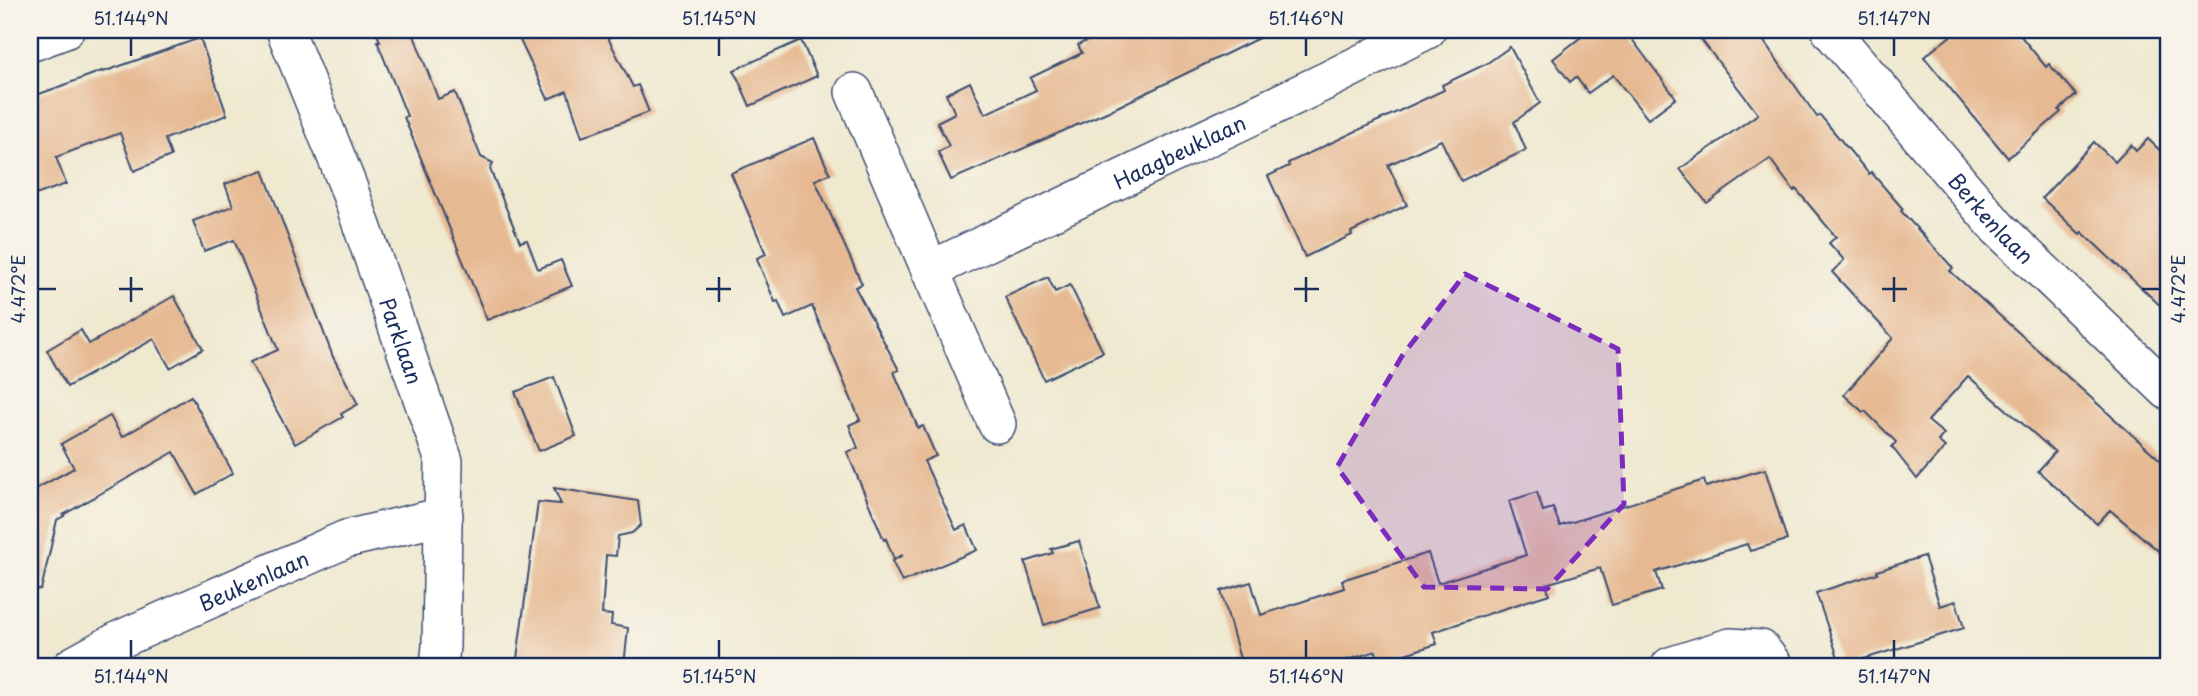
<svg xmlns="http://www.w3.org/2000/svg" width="2198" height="696" viewBox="0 0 2198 696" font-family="'Playpen Sans',sans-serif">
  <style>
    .building { fill: #e6b992 }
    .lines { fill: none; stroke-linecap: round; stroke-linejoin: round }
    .street-casing { stroke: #3b4b6f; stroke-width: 40 }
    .street { stroke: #fff; stroke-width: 37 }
    .marked { fill: #7b2cbf; fill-opacity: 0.2; stroke: #7b2cbf; stroke-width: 5; stroke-dasharray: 14 9; stroke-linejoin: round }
    .ticks { fill: none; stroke: #1b2f5e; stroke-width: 2.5 }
    .labels { text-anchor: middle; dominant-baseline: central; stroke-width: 5; stroke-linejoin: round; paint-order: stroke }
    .street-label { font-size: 21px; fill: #1b2f5e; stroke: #f7f3e8 }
    .neatline { fill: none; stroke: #1b2f5e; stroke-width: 2.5 }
    .ticks-label { font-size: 18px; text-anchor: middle; fill: #1b2f5e }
  </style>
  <rect width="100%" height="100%" fill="#f7f3e8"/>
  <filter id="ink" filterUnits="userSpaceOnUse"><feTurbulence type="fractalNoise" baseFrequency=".0143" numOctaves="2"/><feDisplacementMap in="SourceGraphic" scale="14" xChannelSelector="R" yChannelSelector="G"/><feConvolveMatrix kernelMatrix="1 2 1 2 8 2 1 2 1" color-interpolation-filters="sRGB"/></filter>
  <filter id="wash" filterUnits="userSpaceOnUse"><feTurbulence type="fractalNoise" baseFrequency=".00686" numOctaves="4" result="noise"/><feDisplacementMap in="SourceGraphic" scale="28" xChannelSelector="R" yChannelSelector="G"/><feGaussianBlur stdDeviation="1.57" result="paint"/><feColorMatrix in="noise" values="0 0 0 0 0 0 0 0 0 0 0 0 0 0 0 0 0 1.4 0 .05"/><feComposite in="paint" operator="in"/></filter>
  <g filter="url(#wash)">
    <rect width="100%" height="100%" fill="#efe9d0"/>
    <g id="blocks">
      <g class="building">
        <path d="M375,30H412L438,99L455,92L481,157L493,163L490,169L520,242L527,240L538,269L561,260L572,286L487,320L404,117L407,116L377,41H380Z"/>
        <path d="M515,30H604L633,87L638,85L649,112L582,137L567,91L548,99Z"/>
        <path d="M1109,30H1275L1109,111L951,180L938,152L949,146L937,122L955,113L946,94L970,82L985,114L1036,90L1030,78L1082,53L1078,45Z"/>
        <path d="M1590,30H1625L1676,98L1648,119L1613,75L1588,93L1576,77L1570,82L1553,59Z"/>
        <path d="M1694,30H1756L1817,117L1820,115L1869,174L1871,172L1903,209L1901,211L1953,268L1950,271L2168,467V559L2110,510L2097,524L2038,471L2055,452L1968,376L1928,421L1944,434L1938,441L1945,447L1917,479L1892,447L1896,442L1865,411L1863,412L1844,395L1893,338L1832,272L1844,260L1829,243L1836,237L1796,189L1794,191L1770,159L1707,203L1680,169L1758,114Z"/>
        <path d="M1958,30H2016L2046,67L2049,64L2076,95L2059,110L2061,112L2008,158L1924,57Z"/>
        <path d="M200,38L227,115L165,139L171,156L134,171L120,133L56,157L66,184L30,197V94H33L34,96L102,71L103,72Z"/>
        <path d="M801,40L817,76L750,106L734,70Z"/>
        <path d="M1510,47L1540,103L1514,122L1526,150L1461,181L1441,140L1388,165L1407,205L1351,232L1352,235L1305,257L1268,176L1289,166L1288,163L1444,90L1442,85L1486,64Z"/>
        <path d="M814,138L830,174L815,180L862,284L855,287L899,370L894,372L918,428L923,426L936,456L924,461L956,530L966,525L977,550L902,582L892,561L903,555L894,559L886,539L884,540L847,452L858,448L849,425L860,420L812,306L785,318L778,301L775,302L758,262L757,258L766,254L731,173Z"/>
        <path d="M2148,139L2168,158V313L2082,232L2080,234L2042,198L2094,142L2115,162L2131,145L2136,151Z"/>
        <path d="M263,170L333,357L358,404L341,414L343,417L295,444L250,362L278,350L234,240L204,251L193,221L233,206L225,184Z"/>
        <path d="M1048,277L1055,292L1070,285L1103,352L1044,380L1005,297Z"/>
        <path d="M174,296L203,349L170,368L154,339L67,387L47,350L81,330L89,344Z"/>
        <path d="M554,377L576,436L539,451L515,392Z"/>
        <path d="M191,396L233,473L197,494L174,452L63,515L64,516L57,520L41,590L30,589V492L74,468L61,444L110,416L122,437Z"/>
        <path d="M1765,469L1787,540L1750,551L1747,544L1656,572L1662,590L1612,605L1600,568L1546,584L1549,594L1433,632L1437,644L1379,662L1376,651L1328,666H1242L1221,591L1251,582L1261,615L1344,588L1342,580L1428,553L1438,583L1526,555L1509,501L1537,492L1543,511L1553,508L1560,526L1704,480L1706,487Z"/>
        <path d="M554,488L638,501L641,525L632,533L618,536L616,556L606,555L602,614L612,615L611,625L628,628L624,666H516L538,502L561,504Z"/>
        <path d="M1079,541L1100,608L1044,625L1025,562L1053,553L1051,549Z"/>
        <path d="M1924,556L1940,606L1956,601L1964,628L1841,666L1816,593L1878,573L1877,571Z"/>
      </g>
    </g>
  </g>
  <g filter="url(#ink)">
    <use href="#blocks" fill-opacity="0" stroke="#3b4b6f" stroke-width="2"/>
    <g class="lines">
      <g class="street-casing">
        <g id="street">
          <path id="s1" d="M285,30L348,186L444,461L441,646L439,666"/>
          <path id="s2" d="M1830,30L1998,228L2168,391"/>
          <path d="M30,43L65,30"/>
          <path d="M854,92L930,270"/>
          <path id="s3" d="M997,424L930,270L1328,80L1427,30"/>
          <path id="s4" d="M72,666L121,639L346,539L444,516"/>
          <path d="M1670,666L1730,647L1761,649L1774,666"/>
        </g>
      </g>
      <use href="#street" class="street"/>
    </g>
  </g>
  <path class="marked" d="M1465,274L1618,349L1624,504L1547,589L1424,587L1337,467L1402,356Z"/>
  <path class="ticks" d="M131,38V56M719,38V56M1306,38V56M1894,38V56M131,277V302M719,277V302M1306,277V302M1894,277V302M38,289H56M119,289H143M706,289H731M1294,289H1319M1882,289H1907M2142,289H2160M131,640V658M719,640V658M1306,640V658M1894,640V658"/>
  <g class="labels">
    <g class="street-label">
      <text stroke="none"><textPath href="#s3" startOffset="444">Haagbeuklaan</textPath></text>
      <text stroke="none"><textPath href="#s2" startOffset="248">Berkenlaan</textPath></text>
      <text stroke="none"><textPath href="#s1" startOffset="332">Parklaan</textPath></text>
      <text stroke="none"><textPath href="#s4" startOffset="201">Beukenlaan</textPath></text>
    </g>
  </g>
  <rect width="2198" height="696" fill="none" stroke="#f7f3e8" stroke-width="77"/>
  <rect x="38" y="38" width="2122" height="620" class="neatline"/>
  <g class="ticks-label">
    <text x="131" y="25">51.144°N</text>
    <text x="719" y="25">51.145°N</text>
    <text x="1306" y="25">51.146°N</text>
    <text x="1894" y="25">51.147°N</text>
    <text transform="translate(2179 289) rotate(-90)" y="6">4.472°E</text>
    <text transform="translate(19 289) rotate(-90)" y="6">4.472°E</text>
    <text x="131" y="683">51.144°N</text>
    <text x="719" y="683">51.145°N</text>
    <text x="1306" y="683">51.146°N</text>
    <text x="1894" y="683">51.147°N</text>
  </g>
</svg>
